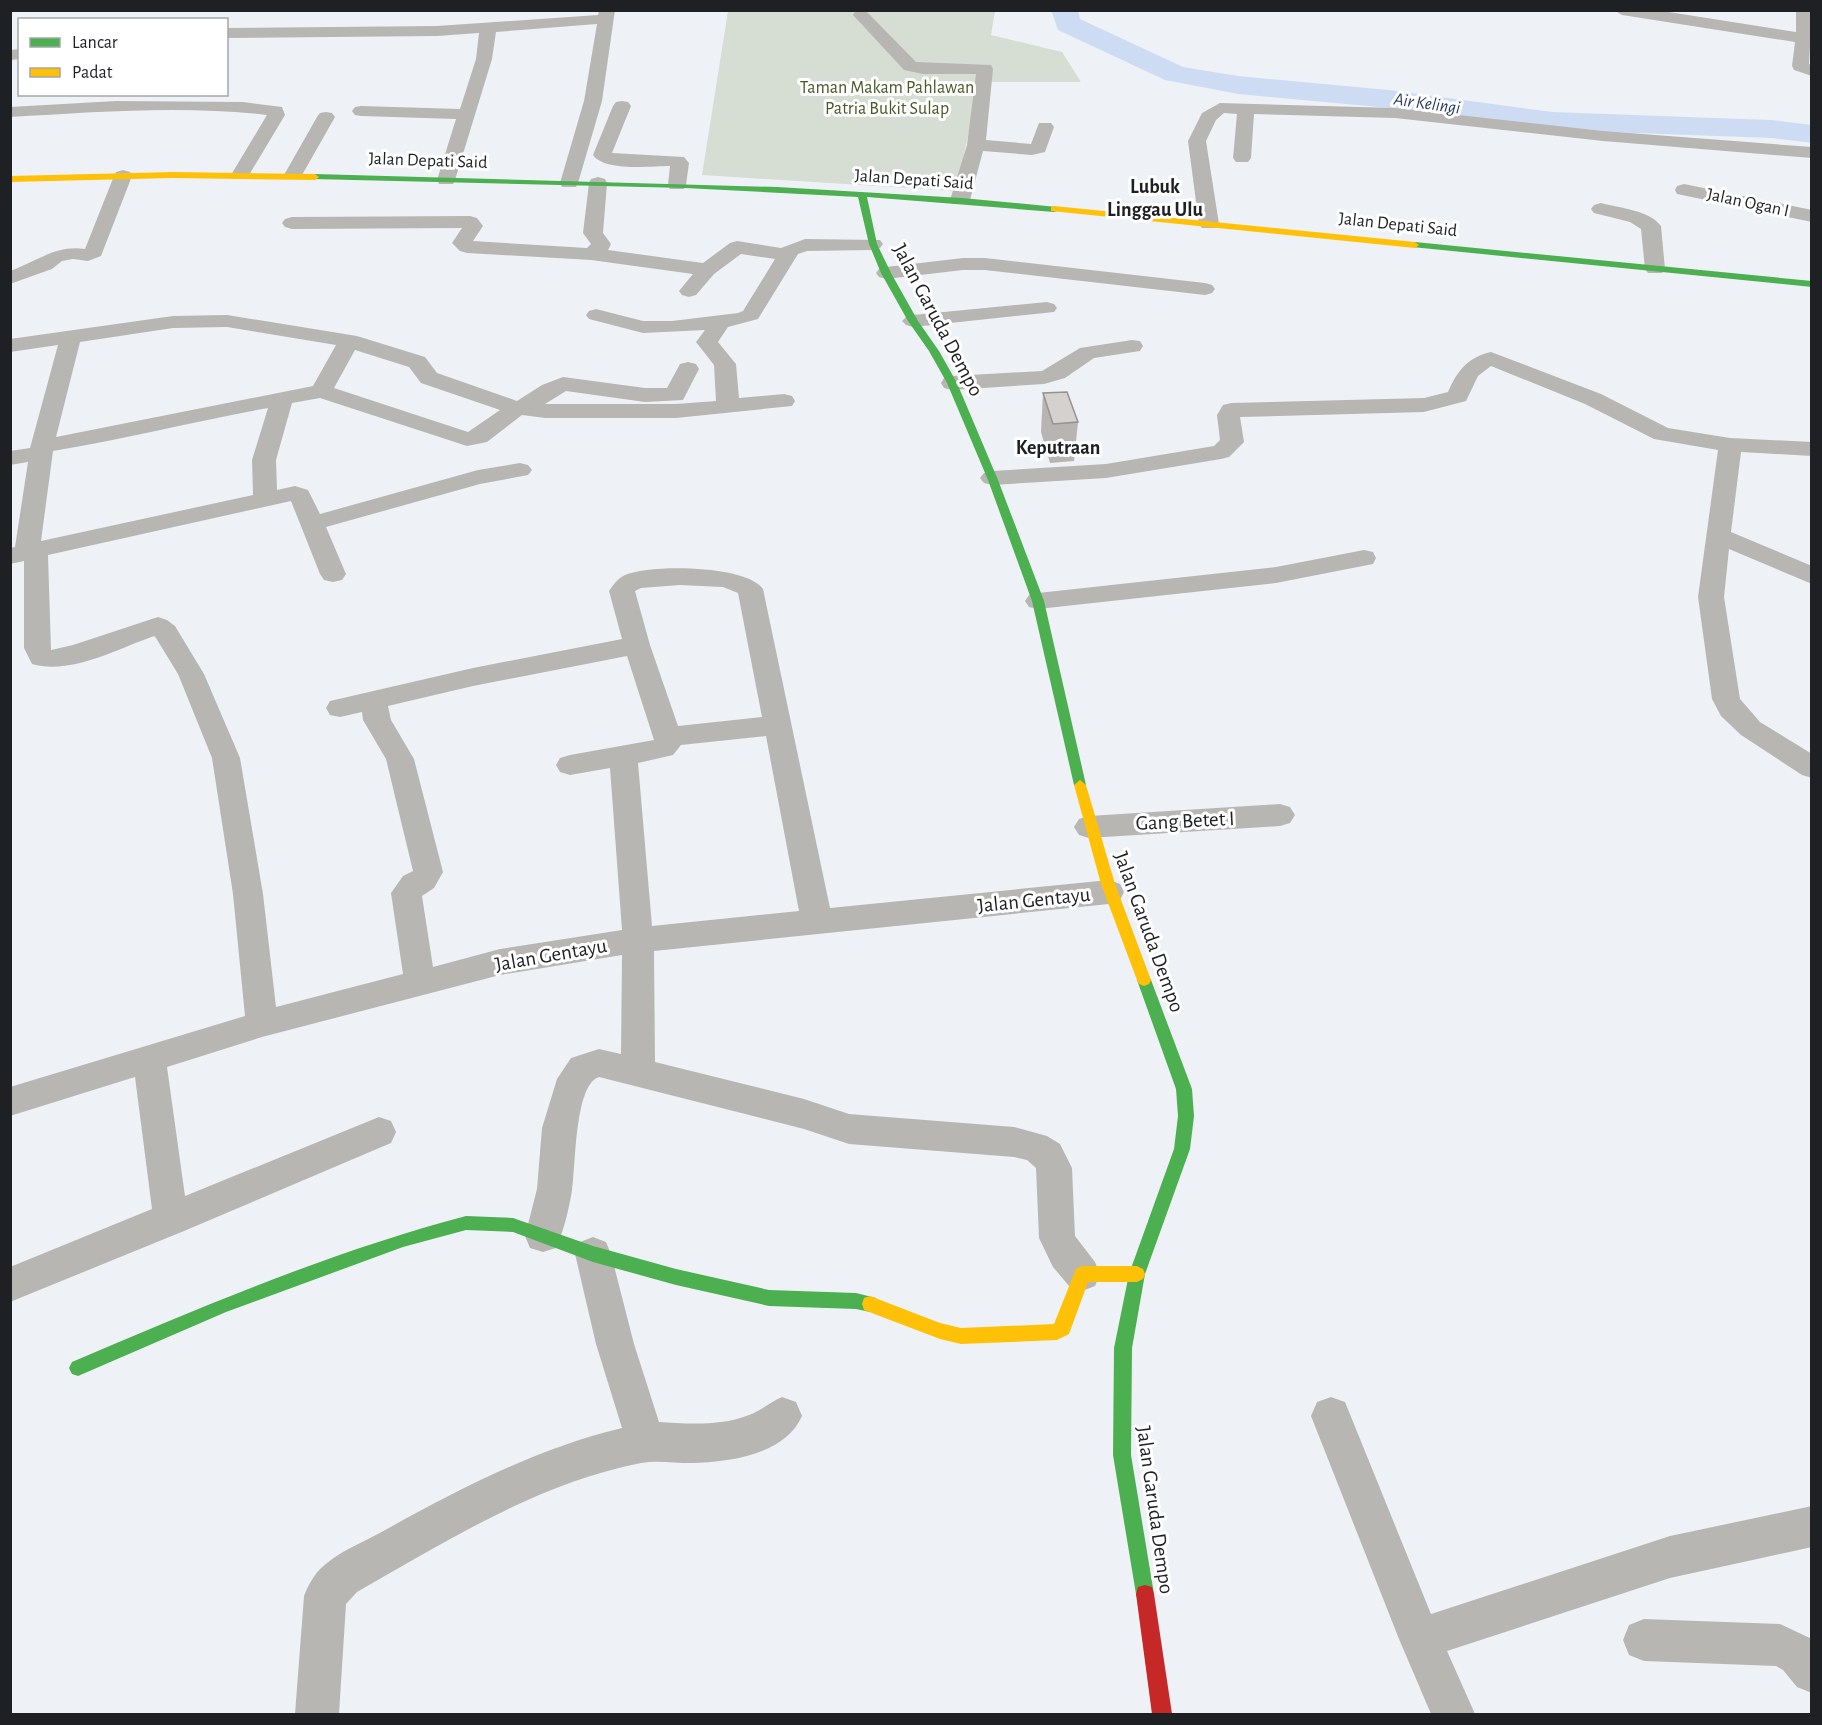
<svg xmlns="http://www.w3.org/2000/svg" width="1822" height="1725" viewBox="0 0 1822 1725" font-family="'Alegreya Sans',sans-serif">
  <style>
    .green { fill: #d6ddd3 }
    .lines { fill: none; stroke-linecap: round; stroke-linejoin: round }
    .river { fill: #cedcf3; fill-rule: evenodd }
    .street { fill: #b8b6b2; fill-rule: evenodd }
    .fast { fill: #4caf50; fill-rule: evenodd }
    .slow { fill: #ffc107; fill-rule: evenodd }
    .jam { fill: #c62828; fill-rule: evenodd }
    .wall { fill: #b7b4b2 }
    .building { fill: #d5d1cf; stroke: #959291; stroke-width: 1.5 }
    .labels { text-anchor: middle; dominant-baseline: central; stroke-width: 6; stroke-linejoin: round; paint-order: stroke }
    .far-park-label { font-size: 18px; fill: #495a27; stroke: #fff }
    .far-water-label { font-size: 18px; font-style: italic; fill: #1e345c; stroke: #fff }
    .far-street-label { font-size: 18px; fill: #1e2024; stroke: #fff }
    .far-quarter-label { font-size: 20px; font-weight: bold; fill: #1e2024; stroke: #fff }
    .street-label { font-size: 21px; fill: #1e2024; stroke: #fff }
  </style>
  <rect width="100%" height="100%" fill="#eef2f7"/>
  <path class="green" d="M728,11H995L991,35L1062,52L1081,82H980L956,191L702,175Z"/>
  <g class="lines">
    <path class="river" d="M1051,10H1078L1080,19L1183,67L1238,76L1389,90L1552,112L1771,120L1812,125V143L1771,138L1552,130L1389,108L1238,94L1165,80L1058,30Z"/>
    <g class="street">
      <path d="M599,10H615L602,101L578,183L576,187H562L560,183L584,101L597,24L496,32L492,59L455,180L453,184H439L437,180L456,119L361,116L355,115L352,111L355,107L361,106L460,109L476,59L479,33L437,36L226,38V28L437,26L598,15Z"/>
      <path d="M862,10L867,12L916,62L991,65L993,69L986,140L1031,144L1039,123H1051L1054,127L1045,152L1032,155L983,151L970,200L967,204H953L950,200L967,145L976,74H923L904,70L853,15L855,12Z"/>
      <path d="M1614,10H1656L1796,32V10H1812L1809,64L1812,65V76L1794,70L1792,66L1795,42L1622,15Z"/>
      <path d="M20,49V59L10,60V50Z"/>
      <path d="M116,101L243,102L282,107L285,115L249,175L247,179H233L231,175L267,115C183,105 95,112 10,117V107Z"/>
      <path d="M622,101L628,102L631,106L612,153L684,157L689,163L686,185L684,189H670L668,185L670,166C651,166 605,172 593,155L613,106L616,102Z"/>
      <path d="M1220,103L1395,108L1603,131L1812,147V158L1603,141L1395,118L1254,114L1251,158L1248,162H1236L1233,158L1237,114L1224,113L1216,120L1206,141L1219,224L1216,228H1202L1199,224L1188,141L1202,113Z"/>
      <path d="M326,112L332,113L335,117L302,175L300,179H286L284,175L317,117L320,113Z"/>
      <path d="M123,170L130,172L132,176L101,256L88,261L73,259L62,261L52,269L10,284V271C38,261 55,245 85,249L114,176L116,172Z"/>
      <path d="M598,177L605,179L607,183L603,233L611,244L608,250L703,263L730,243L737,241L781,248L805,239L880,240L883,244L880,248L873,250L807,251L798,254L758,319L728,327L718,342L736,364L739,398L784,394L792,396L795,401L792,406L676,418H545L522,415L487,442L467,446L320,398L292,403L276,460L277,490L295,486L308,490L320,514L478,470L520,463L528,465L532,470L528,475L480,484L326,527L346,574L342,580L333,582L324,580L320,574L291,501L48,555L51,650L73,645L158,617L167,620L175,626L204,674L240,758L263,894L276,1007L403,974L391,893L403,876L413,871L386,759L363,720L362,712L340,717L330,715L326,708L330,701L473,668L622,639L609,591C614,584 617,579 625,575C650,564 747,565 763,589L830,908L1109,880L1120,884L1124,892L1120,900L1109,904L654,951L655,1062L804,1099L849,1114L1014,1127L1047,1136L1060,1144L1072,1168L1075,1236L1095,1262L1100,1274L1095,1286L1082,1291L1069,1286L1053,1267L1039,1238L1036,1168L1027,1160L1014,1157L849,1144L804,1129L599,1077C574,1085 576,1168 572,1190C569,1209 564,1230 556,1248L543,1252L530,1248L525,1236L537,1189L542,1128L557,1079L571,1058L599,1049L621,1054L622,955L500,975L262,1037L167,1067L185,1196L379,1117L391,1121L396,1132L391,1143L184,1231L10,1302V1267L152,1209L135,1077L10,1116V1087L245,1016L233,894L212,758L178,674L156,638L154,636C117,649 71,675 32,664L24,648V561L10,564V548L15,547L28,462L10,465V451L30,448L58,345L10,352V339L173,316L227,315L357,336L425,357L437,373L517,401L542,385L563,377L645,388H667L680,364L688,362L696,364L699,369L683,400L645,402L566,391L545,404H676L716,401L714,365L696,342L705,330L643,333L589,319L586,315L589,311L596,309L643,321H672L738,313L743,311L775,259L741,254L714,274L696,295L689,297L682,295L679,291L693,274L591,260L467,253L460,251L452,243L462,228L292,229L285,227L282,223L285,219L292,217L470,216L477,218L483,226L473,241L587,248L591,244L583,233L589,183L591,179ZM227,327L336,345L313,386L56,437L80,342L173,328ZM355,350L409,367L421,383L500,410L468,432L334,388ZM268,408L252,460L253,495L41,541L53,451C125,439 196,421 268,408ZM680,585L723,587L738,593L762,717L678,726L650,645L635,591L641,588ZM627,656L654,740L570,755L560,758L556,765L560,772L570,775L610,768L622,930L500,949L433,967L422,896L434,888L443,872L414,759L391,720L388,706L473,686ZM766,736L799,911L652,926L638,763L673,755L681,745Z"/>
      <path d="M1684,184L1812,210V222L1677,194L1675,190L1677,186Z"/>
      <path d="M1601,203C1619,208 1649,210 1661,226L1665,269L1662,273H1648L1645,269L1641,229L1630,222L1594,213L1591,209L1594,205Z"/>
      <path d="M963,258H985L1205,283L1212,285L1215,289L1212,293L1205,295L985,270H963L886,279L879,277L876,273L879,269L886,267Z"/>
      <path d="M1047,302L1054,304L1057,308L1054,312L913,327L906,325L902,321L906,317L913,315Z"/>
      <path d="M1132,340L1140,341L1143,346L1140,351L1094,358L1065,378L1044,384L952,390L944,388L941,383L944,378L952,376L1042,371L1080,348Z"/>
      <path d="M1491,352L1601,394L1668,428L1730,438L1812,442V456L1741,452L1731,532L1812,566V584L1729,549L1724,597L1740,699L1760,722L1812,754V778L1802,775L1741,735L1721,716L1712,699L1698,597L1718,450L1654,439L1585,404L1491,366L1478,376L1466,401L1424,412L1240,417L1244,442L1229,457L1221,459L1106,478L992,485L984,483L980,478L984,473L992,471L1106,464L1214,446L1220,440L1217,415L1223,405L1231,403L1424,398L1448,392C1457,371 1468,357 1491,352Z"/>
      <path d="M1364,550L1373,552L1376,558L1373,564L1276,583L1038,609L1029,607L1025,601L1029,595L1038,593L1276,567Z"/>
      <path d="M1280,804L1290,807L1295,815L1290,823L1280,826L1089,838L1079,835L1074,827L1079,819L1089,816Z"/>
      <path d="M593,1237L606,1242L611,1254L634,1344L659,1422C688,1424 722,1426 749,1415C761,1411 770,1402 782,1397L796,1402L802,1416C785,1455 729,1462 691,1463C674,1463 657,1460 641,1463C538,1483 447,1541 357,1592L346,1604L339,1714H295L304,1596C309,1583 316,1571 327,1563C344,1549 368,1540 387,1529C461,1488 538,1448 622,1428L596,1344L575,1254L580,1242Z"/>
      <path d="M1331,1397L1345,1402L1431,1614L1670,1536L1812,1506V1547L1670,1578L1447,1651L1475,1714H1431L1399,1639L1311,1416L1317,1402Z"/>
      <path d="M1644,1619L1780,1624L1812,1639V1693L1797,1687L1783,1670L1776,1666L1644,1661L1629,1655L1623,1640L1629,1625Z"/>
    </g>
    <g class="fast">
      <path d="M315,174L777,187L962,198L1057,207V211L1054,212L867,197L877,244L891,273L918,321L939,351L957,383L998,480L1044,601L1086,785L1085,788L1080,790L1074,785L1032,601L988,480L947,383L929,351L908,321L881,273L869,244L858,197L685,188L312,179V175Z"/>
      <path d="M1415,242L1812,281V287L1412,247L1411,245Z"/>
      <path d="M1144,974L1149,976L1151,980L1192,1089L1194,1116L1190,1149L1145,1274L1132,1348L1131,1455L1154,1594L1152,1601L1145,1603L1138,1601L1136,1594L1113,1455L1114,1348L1129,1274L1174,1149L1178,1116L1176,1089L1137,980L1139,976Z"/>
      <path d="M466,1216L513,1218L593,1246L676,1269L769,1290L856,1293L876,1298L878,1304L876,1310L870,1312L856,1309L769,1306L676,1285L593,1262L513,1232L466,1230L403,1247L226,1312L78,1376L72,1374L69,1368L72,1362C201,1307 330,1252 466,1216Z"/>
    </g>
    <g class="slow">
      <path d="M173,172L315,174L319,177L315,180L173,178L10,182V176Z"/>
      <path d="M1054,206L1415,242L1419,245L1415,248L1051,211V207Z"/>
      <path d="M1080,780L1086,785L1115,884L1151,980L1149,984L1144,986L1139,984L1137,980L1101,884L1074,785Z"/>
      <path d="M1082,1266H1137L1143,1269L1145,1274L1143,1279L1137,1282H1088L1069,1334L1057,1340L961,1344L940,1339L864,1310L862,1304L864,1298L870,1296L940,1323L961,1328L1054,1324L1076,1269Z"/>
    </g>
    <path class="jam" d="M1145,1585L1152,1587L1154,1594L1172,1714H1152L1136,1594L1138,1587Z"/>
  </g>
  <path class="wall" d="M1043,393L1078,422L1074,461L1050,463L1041,432Z"/>
  <path class="building" d="M1067,392L1078,422L1053,424L1043,393Z"/>
  <g class="labels">
    <g class="far-park-label">
      <text x="887" y="88">Taman Makam Pahlawan<tspan x="887" dy="21">Patria Bukit Sulap</tspan></text>
    </g>
    <g class="far-water-label">
      <text transform="translate(1427 104) rotate(8)">Air Kelingi</text>
    </g>
    <g class="far-street-label">
      <text transform="translate(428 161) rotate(2)">Jalan Depati Said</text>
      <text transform="translate(914 180) rotate(4)">Jalan Depati Said</text>
      <text transform="translate(1748 203) rotate(12)">Jalan Ogan I</text>
      <text transform="translate(1398 225) rotate(6)">Jalan Depati Said</text>
    </g>
    <g class="far-quarter-label">
      <text x="1155" y="187">Lubuk<tspan x="1155" dy="23">Linggau Ulu</tspan></text>
      <text x="1058" y="448">Keputraan</text>
    </g>
    <g class="street-label">
      <text transform="translate(938 320) rotate(62)">Jalan Garuda Dempo</text>
      <text transform="translate(1185 821) rotate(-3)">Gang Betet I</text>
      <text transform="translate(1034 900) rotate(-6)">Jalan Gentayu</text>
      <text transform="translate(1149 932) rotate(70)">Jalan Garuda Dempo</text>
      <text transform="translate(551 955) rotate(-10)">Jalan Gentayu</text>
      <text transform="translate(1155 1510) rotate(82)">Jalan Garuda Dempo</text>
    </g>
  </g>
  <rect width="1822" height="1725" fill="none" stroke="#1e2024" stroke-width="24"/>
  <rect x="18" y="18" width="210" height="78" fill="#ffffff" stroke="#a5a6a7" stroke-width="1.5"/>
  <rect x="30" y="38" width="30" height="9" fill="#4caf50" stroke="#a5a6a7" stroke-width="1.5"/>
  <text x="72" y="48" font-size="18" fill="#1e2024">Lancar</text>
  <rect x="30" y="68" width="30" height="9" fill="#ffc107" stroke="#a5a6a7" stroke-width="1.5"/>
  <text x="72" y="78" font-size="18" fill="#1e2024">Padat</text>
</svg>
